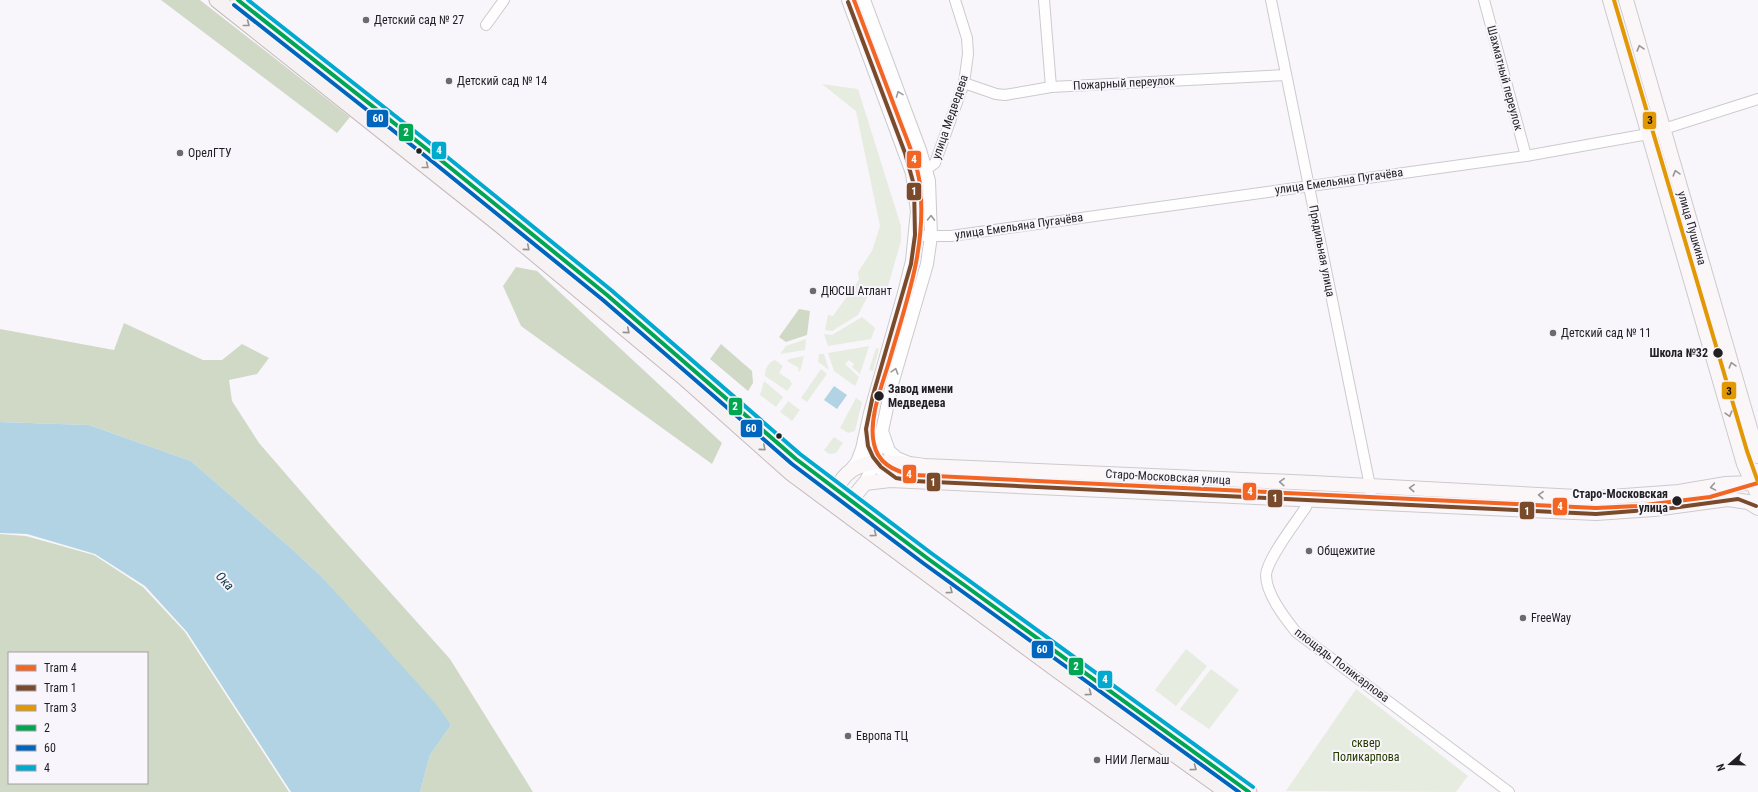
<svg xmlns="http://www.w3.org/2000/svg" width="1758" height="792" viewBox="0 0 1758 792" font-family="'Roboto Condensed',sans-serif">
  <style>
    .green { fill: #e6ece0 }
    .forest { fill: #cfd9c6; fill-rule: evenodd }
    .water { fill: #b2d3e3 }
    .lines { fill: none; stroke-linecap: round; stroke-linejoin: round }
    .minor-casing { stroke: #cccacd; stroke-width: 12 }
    .tertiary-casing { stroke: #cccacd; stroke-width: 14 }
    .secondary-casing { stroke: #cccacd; stroke-width: 16 }
    .primary-casing { stroke: #c5b9bd; stroke-width: 17 }
    .minor { stroke: #fefefe; stroke-width: 10 }
    .tertiary { stroke: #fefefe; stroke-width: 12 }
    .secondary { stroke: #fbf7f8; stroke-width: 14 }
    .primary { stroke: #f6f1f2; stroke-width: 15 }
    .bus-1-casing { stroke: #f9f5fc; stroke-width: 7 }
    .bus-2-casing { stroke: #f9f5fc; stroke-width: 7 }
    .bus-3-casing { stroke: #f9f5fc; stroke-width: 7 }
    .bus-1 { stroke: #00a651; stroke-width: 4 }
    .bus-2 { stroke: #0065bd; stroke-width: 4 }
    .bus-3 { stroke: #00a9ce; stroke-width: 4 }
    .tram-1-casing { stroke: #f9f5fc; stroke-width: 7 }
    .tram-2-casing { stroke: #f9f5fc; stroke-width: 7 }
    .tram-3-casing { stroke: #f9f5fc; stroke-width: 7 }
    .tram-1 { stroke: #f26522; stroke-width: 4 }
    .tram-2 { stroke: #7a4b2a; stroke-width: 4 }
    .tram-3 { stroke: #e29803; stroke-width: 4 }
    .oneway { stroke: #969294 }
    .oneway2 { stroke: #999697 }
    .oneway3 { stroke: #9b9a9b }
    .poi-dot { fill: #6d6a6d; stroke: #f9f5fc; stroke-width: 1.5 }
    .bus-dot { fill: #211f21; stroke: #f9f5fc; stroke-width: 1.5 }
    .labels { text-anchor: middle; dominant-baseline: central; stroke-width: 4; stroke-linejoin: round; paint-order: stroke }
    .poi-label { font-size: 12px; fill: #211f21; stroke: #f9f5fc; text-anchor: start }
    .street-label { font-size: 12px; fill: #211f21; stroke: #f9f5fc }
    .stop-label { font-size: 12px; font-weight: bold; fill: #211f21; stroke: #f9f5fc; text-anchor: end }
    .park-label { font-size: 12px; fill: #233b00; stroke: #f9f5fc }
    .water-label { font-size: 13px; font-style: italic; fill: #0e3948; stroke: #f9f5fc }
    .line-badge { stroke: #f9f5fc; stroke-width: 1.5 }
    .badge-label { font-size: 11px; text-anchor: middle; font-weight: bold; fill: #fff }
    .pale-badge-label { font-size: 11px; text-anchor: middle; font-weight: bold; fill: #111 }
  </style>
  <rect width="100%" height="100%" fill="#f9f6fb"/>
  <g class="green">
    <path d="M822,84L858,89L901,226V241L886,293L871,290L858,315L832,331L825,330L828,315L833,316L859,280L858,272L872,251L880,226L856,111Z"/>
    <path d="M862,317L875,328L871,339L828,346L824,334L832,335Z"/>
    <path d="M806,339L805,350L780,354L786,346Z"/>
    <path d="M869,346L860,374L852,367L854,364L849,360L845,364L859,377L855,386L834,371L828,353Z"/>
    <path d="M876,348L879,349L873,371L869,370Z"/>
    <path d="M819,354H824L829,370L818,362Z"/>
    <path d="M804,356L800,372L798,370L799,368L787,361L789,359Z"/>
    <path d="M775,360L783,366L779,373L790,380L792,384L787,391L765,376C765,369 768,362 775,360Z"/>
    <path d="M821,369L827,374L807,402L801,398Z"/>
    <path d="M764,381L783,397L776,407L760,395Z"/>
    <path d="M856,398L862,402L855,431L848,433L840,428Z"/>
    <path d="M788,401L800,410L792,421L780,412Z"/>
    <path d="M834,437L843,443L836,453L829,454L824,450Z"/>
    <path d="M1186,649L1207,666L1176,706L1155,690Z"/>
    <path d="M1211,669L1239,690L1209,729L1180,709Z"/>
    <path d="M1356,689L1468,776L1456,792L1286,791Z"/>
  </g>
  <g class="forest">
    <path d="M161,0H200L350,117L337,133Z"/>
    <path d="M516,267L537,271L722,443L712,464L521,326L503,286Z"/>
    <path d="M799,309L810,311L807,335L786,342L779,337Z"/>
    <path d="M124,323L203,360H222L242,344L269,358L257,374L229,380L232,401L259,443L330,525L450,659L533,792H420L430,755L451,725L324,579L292,549L191,461L89,425L0,422V329L114,350Z"/>
    <path d="M721,344L752,371L753,383L748,391L710,359Z"/>
    <path d="M0,534L26,536L94,555L143,587L185,632L289,792H0ZM9,653H147V783H9Z"/>
  </g>
  <g class="water">
    <path d="M834,386L847,395L837,409L824,400Z"/>
    <path d="M0,422L89,425L191,461L292,549L324,579L436,704L451,725L430,755L420,792H291L187,632L145,586L95,554L27,534L0,533Z"/>
  </g>
  <g class="lines">
    <g class="minor-casing">
      <g id="minor">
        <path d="M1044,0L1051,87"/>
        <path d="M1271,0L1370,486L1371,502"/>
        <path d="M1484,0L1526,156"/>
        <path d="M486,25L504,0"/>
        <path d="M964,83L996,94L1005,95L1051,87L1286,75"/>
        <path d="M912,173L927,169L935,163L964,83L968,54L967,38L955,0"/>
        <path d="M916,236H951L1526,156L1648,134L1758,99"/>
        <path d="M1309,499L1306,507C1296,522 1267,559 1266,575C1266,594 1285,618 1296,632L1509,792"/>
      </g>
    </g>
    <g class="tertiary-casing">
      <g id="tertiary">
        <path d="M848,0L912,173L917,211L912,261L904,293L870,413L862,449L857,462L849,472"/>
        <path d="M864,0L920,150L929,181L931,236L927,264L892,384L882,431L889,451L897,458L909,463"/>
        <path d="M864,440C868,460 881,474 900,480"/>
        <path d="M865,483L874,463L882,431"/>
      </g>
    </g>
    <g class="secondary-casing">
      <g id="secondary">
        <path d="M1610,0L1744,464L1758,495"/>
        <path d="M1626,0L1758,456"/>
        <path d="M829,498C835,490 840,481 847,474C865,456 903,463 925,466L1313,483L1597,498L1679,492L1726,484L1751,483"/>
        <path d="M844,509L865,483L890,480L1596,513L1654,509L1728,499L1748,502L1758,508"/>
      </g>
    </g>
    <g class="primary-casing">
      <g id="primary">
        <path d="M217,0L500,225L682,376L791,473L1057,670L1227,792"/>
        <path d="M238,0L437,157L607,295L690,366L796,459L927,558L1249,792"/>
      </g>
    </g>
    <use href="#minor" class="minor"/>
    <use href="#tertiary" class="tertiary"/>
    <use href="#secondary" class="secondary"/>
    <use href="#primary" class="primary"/>
    <g class="bus-1-casing">
      <path id="bus-1" d="M238,0L437,157L607,295L796,459L927,558L1249,792"/>
    </g>
    <g class="bus-2-casing">
      <path id="bus-2" d="M234,5L433,162L603,300L792,464L923,563L1239,792"/>
    </g>
    <g class="bus-3-casing">
      <path id="bus-3" d="M248,0L441,152L611,290L800,454L931,553L1253,787"/>
    </g>
    <use href="#bus-1" class="bus-1"/>
    <use href="#bus-2" class="bus-2"/>
    <use href="#bus-3" class="bus-3"/>
    <g class="tram-1-casing">
      <path id="tram-1" d="M854,0C869,39 883,77 898,116C906,138 917,161 920,185C927,248 906,302 889,362C882,385 868,420 874,444C878,464 896,472 914,475L1596,508L1637,506L1710,497L1758,483"/>
    </g>
    <g class="tram-2-casing">
      <path id="tram-2" d="M848,2L905,153L914,185L915,235L911,264L873,395L866,429L868,446L873,457L881,467L896,478L914,481L1596,514L1672,508L1738,499L1756,506"/>
    </g>
    <g class="tram-3-casing">
      <path id="tram-3" d="M1614,0L1747,451L1758,482"/>
    </g>
    <use href="#tram-1" class="tram-1"/>
    <use href="#tram-2" class="tram-2"/>
    <use href="#tram-3" class="tram-3"/>
  </g>
  <defs><path id="oneway-chevron" d="M-2-3.5L2.5 0L-2 3.5" fill="none" stroke-width="1.6" stroke-linecap="round" stroke-linejoin="round"/></defs>
  <g class="oneway">
    <use href="#oneway-chevron" transform="translate(247 24) rotate(38)"/>
    <use href="#oneway-chevron" transform="translate(426 166) rotate(39)"/>
    <use href="#oneway-chevron" transform="translate(527 248) rotate(40)"/>
    <use href="#oneway-chevron" transform="translate(627 331) rotate(40)"/>
    <use href="#oneway-chevron" transform="translate(763 448) rotate(41)"/>
    <use href="#oneway-chevron" transform="translate(874 534) rotate(37)"/>
    <use href="#oneway-chevron" transform="translate(950 591) rotate(36)"/>
    <use href="#oneway-chevron" transform="translate(1089 693) rotate(36)"/>
    <use href="#oneway-chevron" transform="translate(1194 768) rotate(36)"/>
  </g>
  <g class="oneway2">
    <use href="#oneway-chevron" transform="translate(1640 48) rotate(-106)"/>
    <use href="#oneway-chevron" transform="translate(1676 173) rotate(-106)"/>
    <use href="#oneway-chevron" transform="translate(1732 365) rotate(-106)"/>
    <use href="#oneway-chevron" transform="translate(1729 414) rotate(74)"/>
    <use href="#oneway-chevron" transform="translate(1282 482) rotate(-178)"/>
    <use href="#oneway-chevron" transform="translate(1713 487) rotate(170)"/>
    <use href="#oneway-chevron" transform="translate(1412 488) rotate(-177)"/>
    <use href="#oneway-chevron" transform="translate(1541 495) rotate(-177)"/>
  </g>
  <g class="oneway3">
    <use href="#oneway-chevron" transform="translate(899 94) rotate(-111)"/>
    <use href="#oneway-chevron" transform="translate(931 218) rotate(-89)"/>
    <use href="#oneway-chevron" transform="translate(895 371) rotate(-73)"/>
  </g>
  <g class="poi-dot">
    <circle cx="366" cy="20" r="4"/>
    <circle cx="449" cy="81" r="4"/>
    <circle cx="180" cy="153" r="4"/>
    <circle cx="813" cy="291" r="4"/>
    <circle cx="1553" cy="333" r="4"/>
    <circle cx="1309" cy="551" r="4"/>
    <circle cx="1523" cy="618" r="4"/>
    <circle cx="848" cy="736" r="4"/>
    <circle cx="1097" cy="760" r="4"/>
  </g>
  <g class="bus-dot">
    <circle cx="419" cy="151" r="3.5"/>
    <circle cx="1718" cy="353" r="5.5"/>
    <circle cx="879" cy="396" r="5.5"/>
    <circle cx="779" cy="436" r="3.5"/>
    <circle cx="1677" cy="501" r="5.5"/>
  </g>
  <g class="labels">
    <g class="poi-label">
      <text x="374" y="20">Детский сад № 27</text>
      <text x="457" y="81">Детский сад № 14</text>
      <text x="188" y="153">ОрелГТУ</text>
      <text x="821" y="291">ДЮСШ Атлант</text>
      <text x="1561" y="333">Детский сад № 11</text>
      <text x="1317" y="551">Общежитие</text>
      <text x="1531" y="618">FreeWay</text>
      <text x="856" y="736">Европа ТЦ</text>
      <text x="1105" y="760">НИИ Легмаш</text>
    </g>
    <g class="street-label">
      <text transform="translate(1505 78) rotate(75)">Шахматный переулок</text>
      <text transform="translate(1124 83) rotate(-3)">Пожарный переулок</text>
      <text transform="translate(950 117) rotate(-71)">улица Медведева</text>
      <text transform="translate(1339 181) rotate(-8)">улица Емельяна Пугачёва</text>
      <text transform="translate(1019 226) rotate(-8)">улица Емельяна Пугачёва</text>
      <text transform="translate(1692 228) rotate(74)">улица Пушкина</text>
      <text transform="translate(1322 251) rotate(79)">Прядильная улица</text>
      <text transform="translate(1168 477) rotate(3)">Старо-Московская улица</text>
      <text transform="translate(1342 665) rotate(37)">площадь Поликарпова</text>
    </g>
    <g class="stop-label">
      <text x="1708" y="353">Школа №32</text>
      <text x="888" y="389" text-anchor="start">Завод имени<tspan x="888" dy="14">Медведева</tspan></text>
      <text x="1668" y="494">Старо-Московская<tspan x="1668" dy="14">улица</tspan></text>
    </g>
    <g class="park-label">
      <text x="1366" y="743">сквер<tspan x="1366" dy="14">Поликарпова</tspan></text>
    </g>
    <g class="water-label">
      <text transform="translate(225 581) rotate(47)">Ока</text>
    </g>
  </g>
  <g class="line-badge">
    <rect x="366" y="109" width="23" height="19" rx="4" fill="#0065bd"/>
    <rect x="1642" y="111" width="15" height="19" rx="4" fill="#e29803"/>
    <rect x="398" y="123" width="16" height="19" rx="4" fill="#00a651"/>
    <rect x="431" y="141" width="16" height="19" rx="4" fill="#00a9ce"/>
    <rect x="906" y="150" width="16" height="19" rx="4" fill="#f26522"/>
    <rect x="906" y="182" width="16" height="19" rx="4" fill="#7a4b2a"/>
    <rect x="1721" y="381" width="16" height="19" rx="4" fill="#e29803"/>
    <rect x="728" y="397" width="15" height="19" rx="4" fill="#00a651"/>
    <rect x="740" y="419" width="23" height="19" rx="4" fill="#0065bd"/>
    <rect x="902" y="464" width="15" height="20" rx="4" fill="#f26522"/>
    <rect x="926" y="472" width="15" height="20" rx="4" fill="#7a4b2a"/>
    <rect x="1242" y="482" width="15" height="19" rx="4" fill="#f26522"/>
    <rect x="1267" y="489" width="16" height="19" rx="4" fill="#7a4b2a"/>
    <rect x="1552" y="497" width="16" height="19" rx="4" fill="#f26522"/>
    <rect x="1519" y="501" width="16" height="19" rx="4" fill="#7a4b2a"/>
    <rect x="1031" y="640" width="23" height="19" rx="4" fill="#0065bd"/>
    <rect x="1068" y="657" width="16" height="19" rx="4" fill="#00a651"/>
    <rect x="1097" y="670" width="16" height="19" rx="4" fill="#00a9ce"/>
  </g>
  <g class="badge-label">
    <text x="378" y="122">60</text>
    <text x="406" y="136">2</text>
    <text x="439" y="154">4</text>
    <text x="914" y="163">4</text>
    <text x="914" y="195">1</text>
    <text x="735" y="410">2</text>
    <text x="751" y="432">60</text>
    <text x="909" y="478">4</text>
    <text x="933" y="486">1</text>
    <text x="1250" y="495">4</text>
    <text x="1275" y="502">1</text>
    <text x="1560" y="510">4</text>
    <text x="1527" y="515">1</text>
    <text x="1042" y="653">60</text>
    <text x="1076" y="670">2</text>
    <text x="1105" y="683">4</text>
  </g>
  <g class="pale-badge-label">
    <text x="1650" y="124">3</text>
    <text x="1729" y="395">3</text>
  </g>
  <rect x="8" y="652" width="140" height="132" fill="#f9f5fc" stroke="#a39fa4"/>
  <rect x="16" y="665" width="20" height="6" fill="#f26522" stroke="#a39fa4"/>
  <text x="44" y="672" font-size="12" fill="#211f21">Tram 4</text>
  <rect x="16" y="685" width="20" height="6" fill="#7a4b2a" stroke="#a39fa4"/>
  <text x="44" y="692" font-size="12" fill="#211f21">Tram 1</text>
  <rect x="16" y="705" width="20" height="6" fill="#e29803" stroke="#a39fa4"/>
  <text x="44" y="712" font-size="12" fill="#211f21">Tram 3</text>
  <rect x="16" y="725" width="20" height="6" fill="#00a651" stroke="#a39fa4"/>
  <text x="44" y="732" font-size="12" fill="#211f21">2</text>
  <rect x="16" y="745" width="20" height="6" fill="#0065bd" stroke="#a39fa4"/>
  <text x="44" y="752" font-size="12" fill="#211f21">60</text>
  <rect x="16" y="765" width="20" height="6" fill="#00a9ce" stroke="#a39fa4"/>
  <text x="44" y="772" font-size="12" fill="#211f21">4</text>
  <g transform="translate(1730 764) rotate(250)" stroke="#f9f5fc" stroke-width="3" paint-order="stroke">
  <path d="M0-3L7 15L0 10L-7 15Z" fill="#211f21"/>
  <text y="-6" font-size="11" font-weight="bold" text-anchor="middle" fill="#211f21">N</text>
  </g>
</svg>
